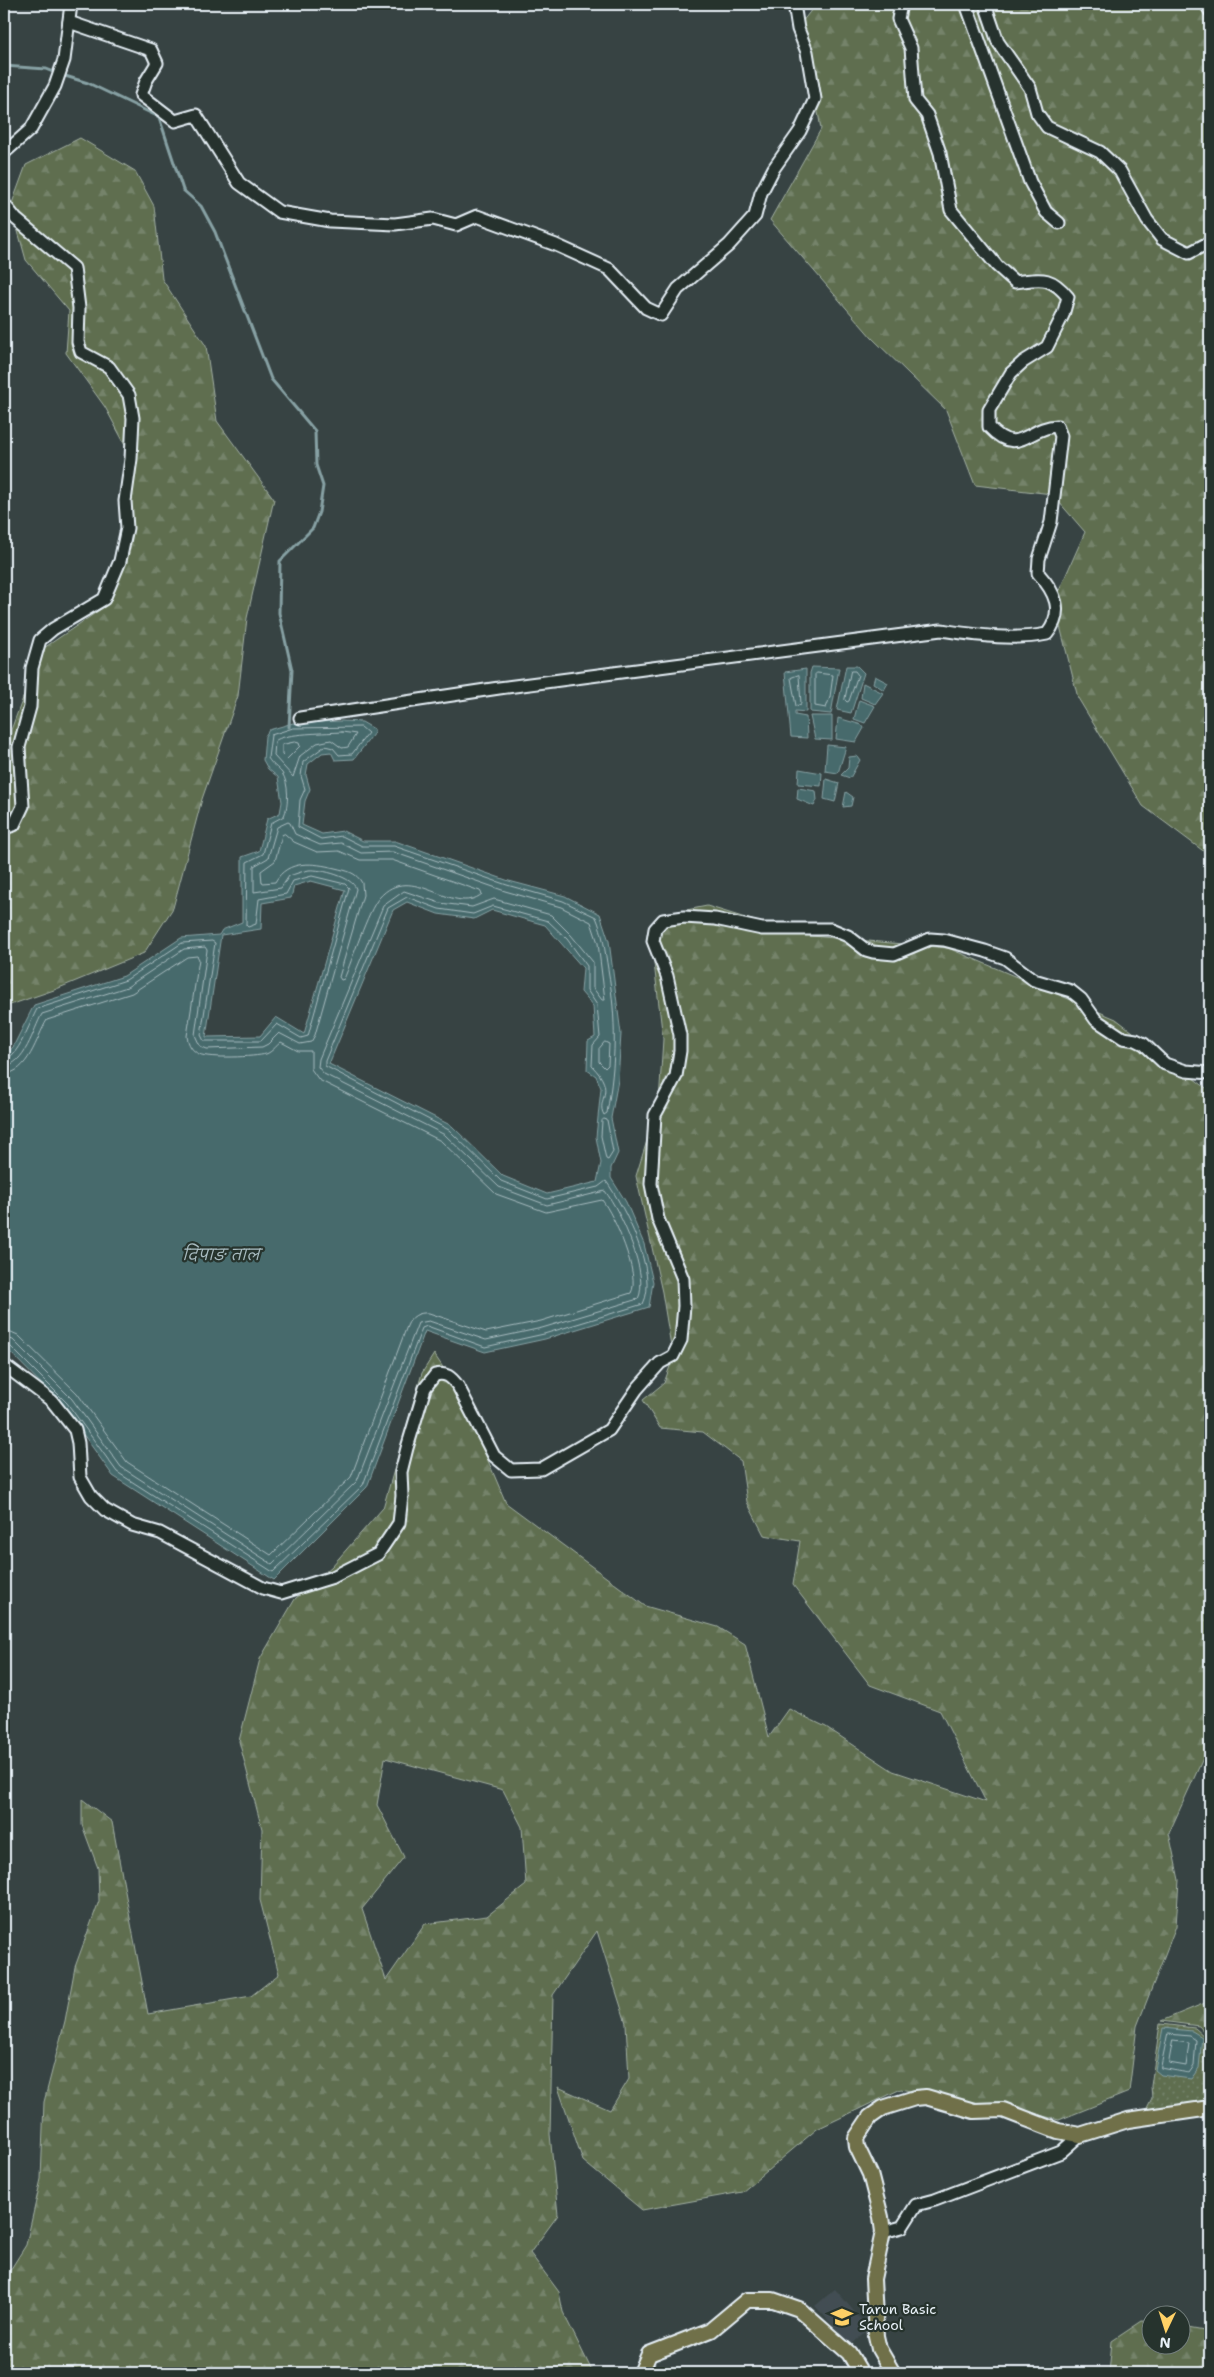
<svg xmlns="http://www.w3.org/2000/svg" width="1214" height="2377" viewBox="0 0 1214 2377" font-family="'Shantell Sans','Playpen Sans Deva',sans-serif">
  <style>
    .built { fill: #434e52 }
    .green { fill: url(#green-dots); stroke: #a3b0a4 }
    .forest { fill: url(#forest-firs); stroke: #a3b0a4; fill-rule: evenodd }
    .water { fill: #476b6c; stroke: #87a1a4; fill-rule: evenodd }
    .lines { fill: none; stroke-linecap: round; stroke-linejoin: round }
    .shore { stroke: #a8bbc0; stroke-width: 1 }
    .stream { stroke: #87a1a4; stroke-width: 3 }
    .minor-casing { stroke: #e8f1f8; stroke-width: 15 }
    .major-casing { stroke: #e8f1f8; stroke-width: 18 }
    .minor { stroke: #26332d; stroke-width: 11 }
    .major { stroke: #6f704a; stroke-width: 14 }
    .labels { text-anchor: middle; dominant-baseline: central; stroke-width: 4.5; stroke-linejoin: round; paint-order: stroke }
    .poi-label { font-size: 14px; fill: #e8f1f8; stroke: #26332d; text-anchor: start }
    .water-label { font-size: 15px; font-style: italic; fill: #a8bbc0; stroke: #26332d }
  </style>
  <defs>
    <pattern id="green-dots" width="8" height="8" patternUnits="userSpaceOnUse" patternTransform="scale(1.25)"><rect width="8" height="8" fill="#5e6e50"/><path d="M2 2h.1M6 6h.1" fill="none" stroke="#75836a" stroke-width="1.8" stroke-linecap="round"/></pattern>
    <pattern id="forest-firs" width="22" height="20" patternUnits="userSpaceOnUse" patternTransform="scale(1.25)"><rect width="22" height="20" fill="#5e6e50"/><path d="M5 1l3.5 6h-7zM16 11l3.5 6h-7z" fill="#75836a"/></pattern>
  </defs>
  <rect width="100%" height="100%" fill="#374343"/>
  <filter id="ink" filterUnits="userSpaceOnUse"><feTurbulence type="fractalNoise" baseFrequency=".02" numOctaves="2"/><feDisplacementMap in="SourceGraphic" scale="10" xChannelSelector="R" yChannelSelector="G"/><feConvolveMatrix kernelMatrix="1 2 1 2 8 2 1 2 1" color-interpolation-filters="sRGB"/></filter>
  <g filter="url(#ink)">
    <path class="built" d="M835,2289L869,2329L851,2345L815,2306Z"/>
    <path class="green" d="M1160,2024L1195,2028L1205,2037H1210V2104L1143,2116L1152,2098L1151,2086Z"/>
    <g class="forest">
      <path d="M816,4H1210V856L1143,806L1078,698L1054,602L1085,532L1052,494L975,485L946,410L872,338L770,220L821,129L802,22Z"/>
      <path d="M80,138L135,171L154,206L162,279L206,346L217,421L274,499L247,618L238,696L202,799L173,908L144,953L54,990L4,1007V828L9,823L11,730L41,650L107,605L123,543L136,465L105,407L66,353L69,311L26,260L11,206L26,165Z"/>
      <path d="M707,906L800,935L948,948L1116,1019L1210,1091V1743L1169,1833L1179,1880L1176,1926L1137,2026L1129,2092L1059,2120L1007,2107L959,2102L901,2089L817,2129L742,2192L642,2210L583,2161L558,2087L610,2110L629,2079L626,2023L597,1931L553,1995L550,2134L558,2215L530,2253L559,2292L563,2312L593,2373H4V2280L26,2245L41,2179L44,2102L65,2021L75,1967L99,1901L98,1868L82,1825V1799L112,1822L148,2014L251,1996L279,1974L260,1900L262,1829L239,1741L260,1659L295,1599L332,1566L383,1508L422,1373L434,1354L458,1390L506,1503L645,1606L718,1627L745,1644L769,1737L789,1709L826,1727L893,1771L986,1802L940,1711L870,1685L793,1585L800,1541L764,1535L747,1502L741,1461L703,1432L660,1428L643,1400L664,1383L673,1358L662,1292L636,1176L659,1102L663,1039L654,963L661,915ZM385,1758L503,1790L522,1827L526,1885L487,1916L425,1924L386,1980L362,1909L404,1857L377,1805Z"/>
      <path d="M1210,2001V2033L1206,2034L1199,2026L1161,2021Z"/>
      <path d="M1142,2321L1151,2322L1152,2344H1182V2327L1210,2332V2373H1109L1112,2341Z"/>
    </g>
    <g class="water">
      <path d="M846,666H857L864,673L851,713L837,710Z"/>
      <path d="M812,667L839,668L831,714L810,712V673Z"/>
      <path d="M806,669V712L795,711V715L806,717L807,738L791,737L785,672Z"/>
      <path d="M875,676L888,683L884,690L873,683Z"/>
      <path d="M863,683L883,693L875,704L861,698Z"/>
      <path d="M859,700L875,706L865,723L854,719Z"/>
      <path d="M810,716H832V740L815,739Z"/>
      <path d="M838,718L862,725L864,728L856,742L836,739Z"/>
      <path d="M342,721L362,722L374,729V733L354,759L335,760L331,752L322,753L308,764L306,775L310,789L305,801L302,825L322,834L343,831L363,841H395L509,881L565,896L600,914L609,941L621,1034L618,1080L611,1118L618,1153L611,1168V1178L626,1202L644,1244L653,1282L649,1307L545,1339L485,1352L425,1331L367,1487L274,1580L113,1476L63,1406L4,1346V1057L13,1047L34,1005L124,976L181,938L219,935L222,930L242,922V857L259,851L267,819L280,813L282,802L278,777L268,769L263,760L265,736L269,730L293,723ZM311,881L345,890L304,1034L276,1017L260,1036L206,1037L221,935L261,929L262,903L291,898L294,886ZM407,902L438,914L474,919L492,910L545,925L583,968L581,992L593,1006L595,1037L588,1041L587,1070L596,1076L601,1088L596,1137L601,1163L597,1182L547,1194L503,1176L452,1126L329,1064L393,910Z"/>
      <path d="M827,745L846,747L838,773L825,771Z"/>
      <path d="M857,756L860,760L850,778L841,775L848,768L849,757Z"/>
      <path d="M799,769L822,773L821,786L798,784Z"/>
      <path d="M826,779L839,783L835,802L824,799Z"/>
      <path d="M798,788L816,791L817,800L814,806L797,799Z"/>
      <path d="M846,792L853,797L851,806L843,807Z"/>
      <path d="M1163,2028L1192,2031L1202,2037L1199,2068L1191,2079L1161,2075L1155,2070Z"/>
    </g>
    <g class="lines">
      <g class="shore">
        <path d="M851,671H855L858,675L849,701L847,702L845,700Z"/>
        <path d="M817,673L833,675L830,697L826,708L815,706V675Z"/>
        <path d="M799,675L801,704L796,706L791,678Z"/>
        <path d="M342,732L356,734L348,747L342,748L331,740L317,743L300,756L293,777L274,756L275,741C283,733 329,733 342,732Z"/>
        <path d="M295,742L299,743L300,746L287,759L282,754V745Z"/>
        <path d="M285,834L294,842L317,852L339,851L360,860H392L480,891L482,894C452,918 412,860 379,898C368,910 352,961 344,979L341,980L339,977L363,895L362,883C356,872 347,871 335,868C314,863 288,859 275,882L262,883L261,871L275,861L282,835Z"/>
        <path d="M605,1042L609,1044L608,1065L605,1068L599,1062V1049Z"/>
        <path d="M4,1060C18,1058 30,1022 37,1009L126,980L182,943L212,941L215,943L201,1035L204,1041H261L277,1024L301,1038L308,1036L349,888L345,884L312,876L293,881L286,894L259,899L256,924L248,927L246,925L247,862L263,854L271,823L284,816C289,805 289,783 282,773C277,767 272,765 268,758L271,735L293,728L361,727L368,733L352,754L339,755L333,748L325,746L303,762L301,776L305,789L300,800L298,827L321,839L342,836L362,846H394L507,885L563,901L596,917C603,933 605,951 608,969C617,1021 616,1061 607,1113L604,1115C595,1099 618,1092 592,1066L593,1045L600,1037L597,1005L587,990V966L567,939L548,921L493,906L473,914L439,909L407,897L388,908L325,1061V1066L449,1130L501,1181L547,1199L598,1187L606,1181C624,1206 659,1273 643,1304L544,1334L485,1347L427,1326L422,1328L363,1485L273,1572L117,1472L67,1403L9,1345L4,1343"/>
        <path d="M4,1066C25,1065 33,1030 42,1014L127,987L184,949L205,947L207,950L195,1035L200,1046L207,1049L262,1047L268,1044L279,1033L300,1044L311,1042L315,1035L356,889C353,877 321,869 309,870C303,871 295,874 289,876L281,888L254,892V866L268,858L277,827L288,822L290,823L295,834L320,845L341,843L361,853L393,852L505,891L561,907L591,922L598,943L605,1000H602L593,988V962L571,935L551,915L494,899L472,907L440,903L404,891L383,906L319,1059L318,1067L324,1074L445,1135L499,1187L547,1205L605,1191C621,1212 650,1275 638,1299L542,1328L486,1340L429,1321L418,1323L357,1481L272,1564L121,1467L72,1399L13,1340L4,1337"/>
        <path d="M4,1074C29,1073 36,1038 47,1020L132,993L187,957L197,956L199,959L187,1036C188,1044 192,1051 199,1054C209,1059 255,1057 266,1054C272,1052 276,1046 281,1042L298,1051H311V1069L319,1080L441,1141L496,1194L546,1212L602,1200C614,1215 641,1276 631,1293L541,1321L486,1332L429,1313C419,1312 411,1316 407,1326L351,1477L271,1555L127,1462L77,1393L18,1335L4,1329"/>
        <path d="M604,1119L607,1120L613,1152L608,1160L606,1159L601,1136L602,1121Z"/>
        <path d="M1168,2034L1190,2036L1196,2040L1194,2066L1189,2073L1161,2068Z"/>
        <path d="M1173,2041L1189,2043L1186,2066L1169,2063Z"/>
      </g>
      <g class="stream">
        <path d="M4,66L46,69L56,73"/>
        <path d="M62,75L88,83L159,117L183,190L201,206L215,232L271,379L315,431L316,465L323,486L319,512L313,528L280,561L279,613L292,670L289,727"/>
      </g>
      <g class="minor-casing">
        <g id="minor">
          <path d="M966,4L1030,182L1046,212L1059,223"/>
          <path d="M985,4L998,42L1030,88L1037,113L1047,127L1100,152L1120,171L1147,220L1162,239L1189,253L1210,242"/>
          <path d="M1206,4L1210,11"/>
          <path d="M69,22L151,50L157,63L146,81L141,95L175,121L196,115L239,183L279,212L330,221L395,224L433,219L456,225L477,216L556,245L609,269L646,308L661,315L678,289L729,245L755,216L761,193L774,168L800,131L815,99L807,52L798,29L794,4"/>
          <path d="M4,153L31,129L55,86L64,60L71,4"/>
          <path d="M4,204L16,219L74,268L79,308L78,342L81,352L109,367L129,395L133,418L131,459L125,501L127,528L120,561L104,599L53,629L40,640L32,668L30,707L19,747L23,806L14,825L4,828"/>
          <path d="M300,718L499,688L941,630C976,635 1013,641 1047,634C1065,611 1055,592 1038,573L1039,559L1051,522L1061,436L1057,426C1028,427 1018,458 989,427V410L1011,373L1023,362L1047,347L1063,315L1068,297C1050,275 1041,279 1015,282L997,266L951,210L940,153L927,115L915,100L911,48L898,19L901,4"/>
          <path d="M4,1365L52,1401L75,1430L78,1443L80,1477L91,1496L105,1510L132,1525L160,1533L263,1588L281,1593L333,1577L378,1554L399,1523L402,1496L401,1472L407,1448L425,1388L435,1375C446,1372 451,1377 458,1386L494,1456L511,1470L541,1469L609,1430L637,1389L660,1363L673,1356L681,1340L684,1306L683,1279L658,1219L651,1184L655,1115L676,1076L680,1051V1035L667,976L653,941L655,929L663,920L684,917L715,919L762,929H831L848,936L866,950L873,952L894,954L930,939L944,940L985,951L1005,958L1034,980L1071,991L1081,999L1096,1020L1123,1038L1136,1040L1144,1044L1165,1064L1186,1071L1210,1073"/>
          <path d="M883,2232L902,2227L916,2205L935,2200L1061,2152L1080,2135"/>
        </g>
      </g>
      <g class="major-casing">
        <g id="major">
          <path d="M641,2373L649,2354L711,2330L747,2300H773L799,2309L849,2353L861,2373"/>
          <path d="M893,2373L879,2349L876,2336L873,2279L883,2232L881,2217L870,2174L857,2147L856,2138L870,2117L883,2108L915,2098L926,2097L974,2111L1003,2110L1058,2131L1080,2135L1128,2120L1210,2108"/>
        </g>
      </g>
      <use href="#minor" class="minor"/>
      <use href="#major" class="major"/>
    </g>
  </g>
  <defs>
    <g id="school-bare" transform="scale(1.725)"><path d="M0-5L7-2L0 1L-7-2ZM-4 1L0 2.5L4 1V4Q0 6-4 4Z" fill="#ffd166" stroke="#26332d" stroke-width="2.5" paint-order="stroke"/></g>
  </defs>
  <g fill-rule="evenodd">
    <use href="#school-bare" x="842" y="2317"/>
  </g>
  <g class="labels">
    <g class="poi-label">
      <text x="859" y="2309">Tarun Basic<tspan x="859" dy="16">School</tspan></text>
    </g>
    <g class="water-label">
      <text x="221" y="1255">दिपाङ ताल</text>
    </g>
  </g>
  <rect width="1214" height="2377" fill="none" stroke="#26332d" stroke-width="20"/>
  <rect x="10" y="10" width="1194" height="2357" fill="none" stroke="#e8f1f8" stroke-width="2" filter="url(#ink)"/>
  <g transform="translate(1166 2330) rotate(184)"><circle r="24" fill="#26332d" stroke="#747f7e"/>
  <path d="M0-4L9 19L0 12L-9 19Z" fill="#ffd166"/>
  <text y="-8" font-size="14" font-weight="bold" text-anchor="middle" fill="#e8f1f8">N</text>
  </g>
</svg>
